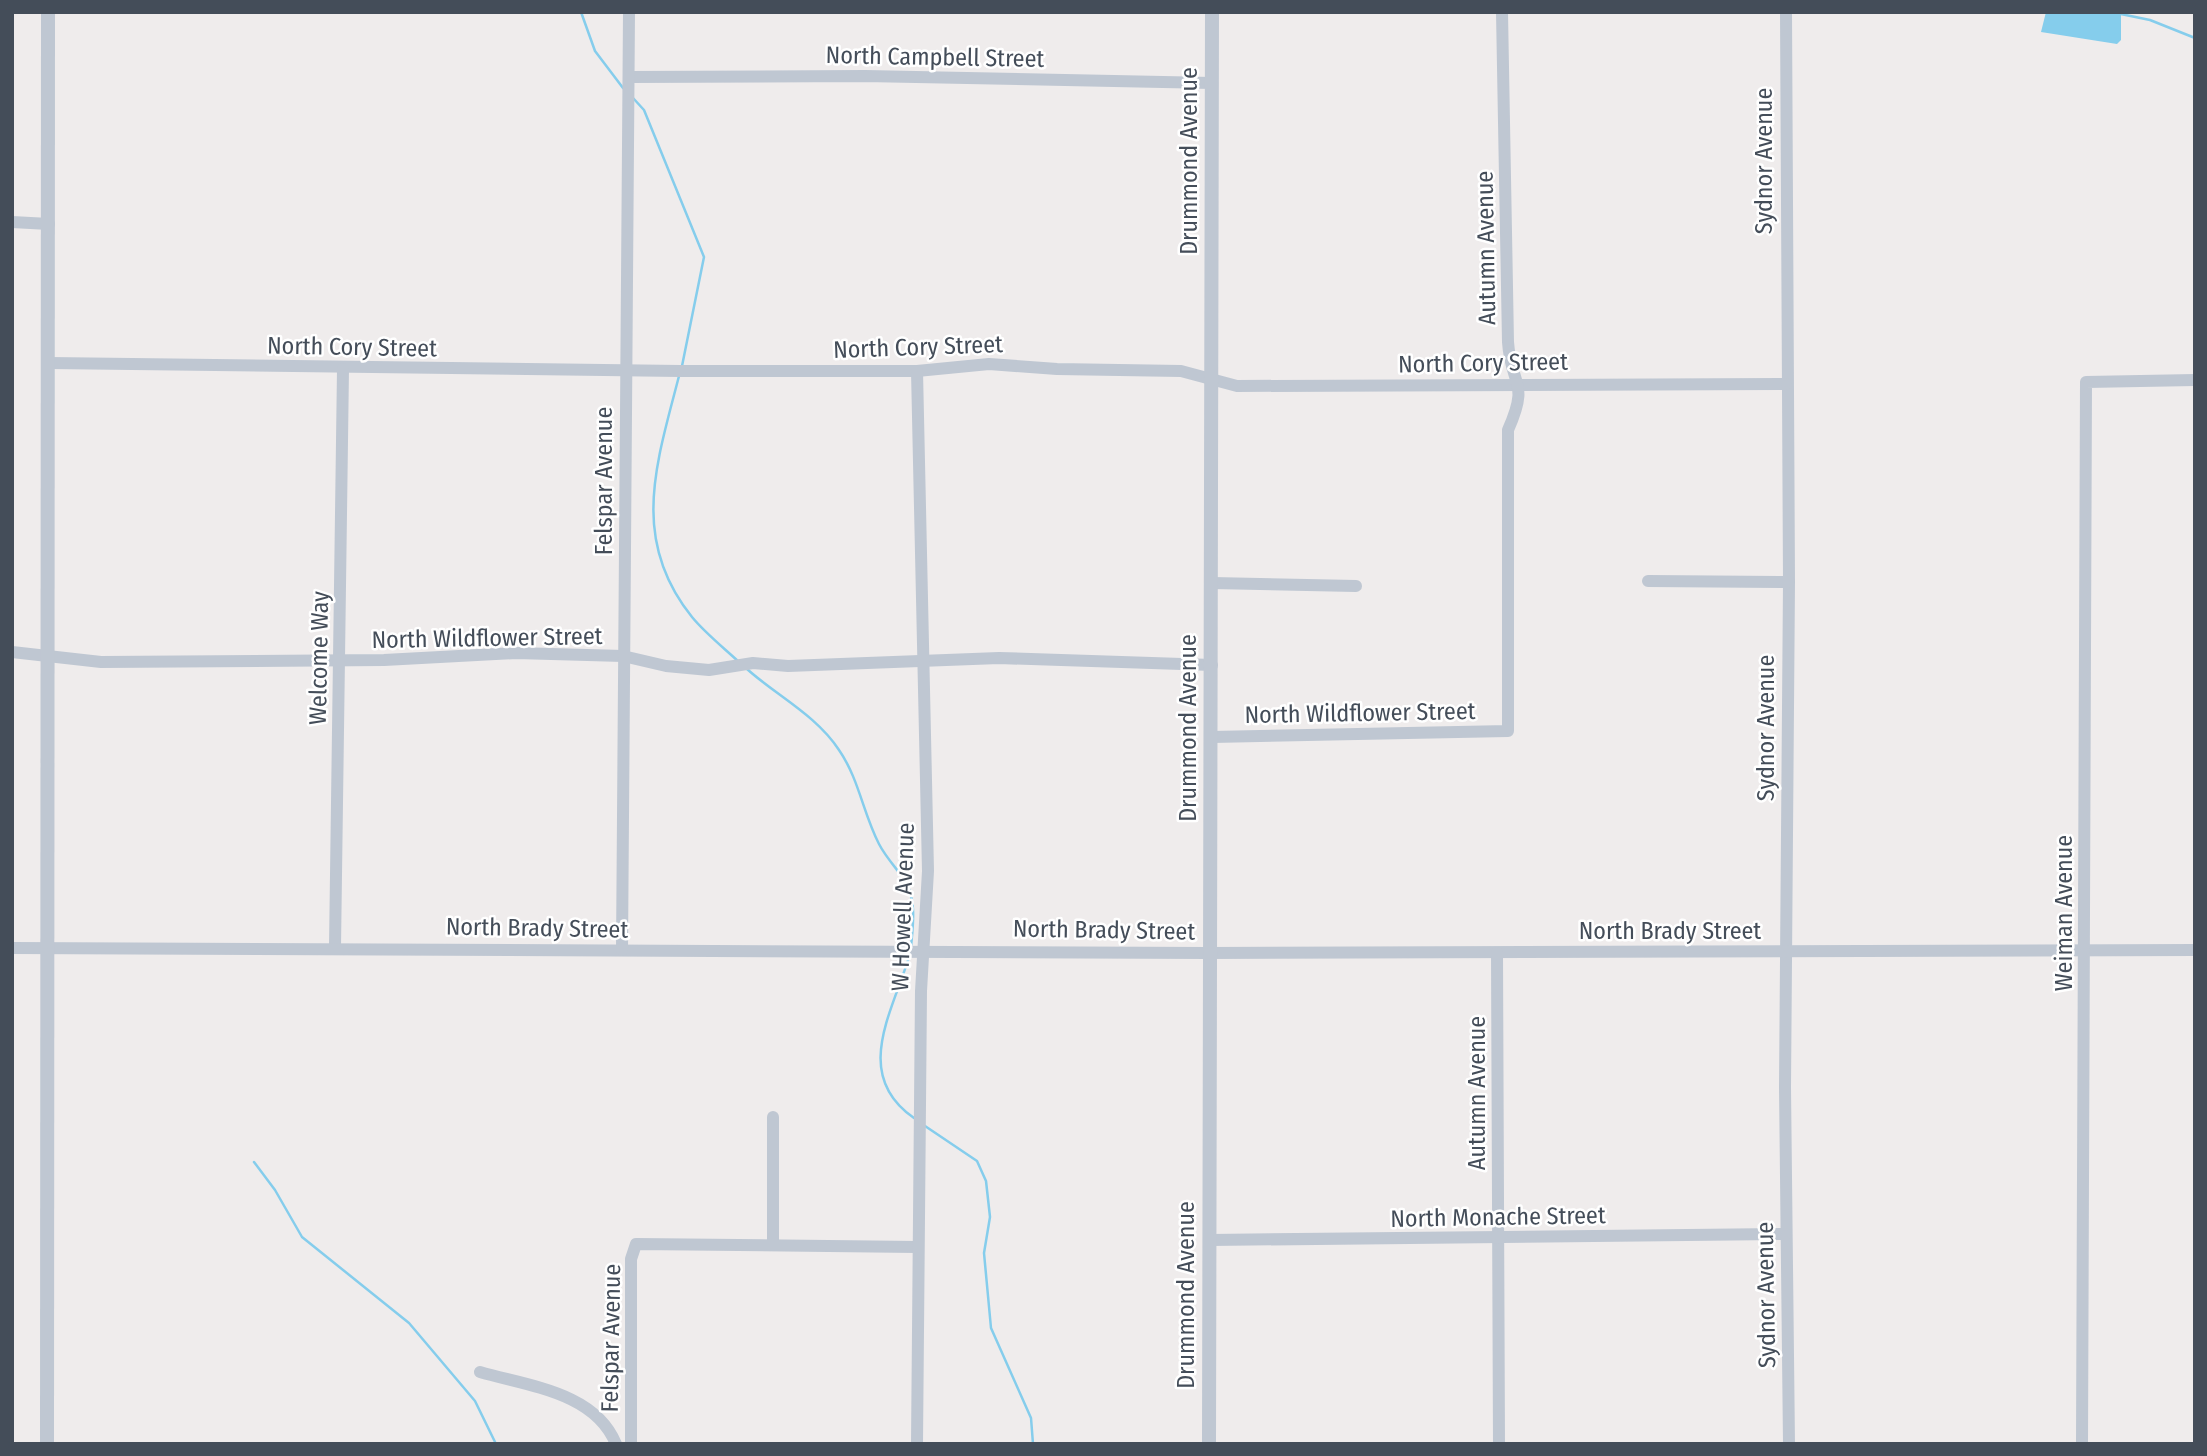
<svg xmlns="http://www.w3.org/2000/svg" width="2207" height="1456" viewBox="0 0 2207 1456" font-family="'Fira Sans Condensed',sans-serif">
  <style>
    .water { fill: #85cdec }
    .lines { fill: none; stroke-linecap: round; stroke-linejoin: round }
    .stream { stroke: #85cdec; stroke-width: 2.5 }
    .minor { stroke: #bfc7d2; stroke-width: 12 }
    .tertiary { stroke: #bfc7d2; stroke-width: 14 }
    .labels { text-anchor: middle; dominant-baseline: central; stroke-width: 5; stroke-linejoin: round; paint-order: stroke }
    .street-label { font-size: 24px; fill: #444d59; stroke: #fff }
  </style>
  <rect width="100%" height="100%" fill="#efecec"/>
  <path class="water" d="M2046,12H2121V40L2117,44L2041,32Z"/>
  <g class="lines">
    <g class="stream">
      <path d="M581,12L595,51L623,88"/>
      <path d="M2111,12L2150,20L2195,38"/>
      <path d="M633,98L644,110L704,257L682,366"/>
      <path d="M679,376C657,462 629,539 692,617C705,633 724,648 739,662"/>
      <path d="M747,669C777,696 816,715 839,750C859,779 863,813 879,844C885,856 896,868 904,879C917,900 913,924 911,947"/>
      <path d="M909,957C892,1013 852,1075 914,1118"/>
      <path d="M925,1126L977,1161L986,1181L990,1217L984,1253L991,1328L1031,1418L1033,1444"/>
      <path d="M254,1162L275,1190L302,1237L409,1323L475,1401L496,1444"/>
    </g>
    <g class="minor">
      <path d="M1786,12L1789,582L1785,1087L1789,1444"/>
      <path d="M630,77L865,76L1212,83"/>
      <path d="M12,222L49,224"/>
      <path d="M49,363L680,371H917L989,364L1057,369L1181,371L1237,386L1786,384"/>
      <path d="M1648,581L1789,582"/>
      <path d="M1212,583L1356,586"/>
      <path d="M12,652L101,662L384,660L516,653L623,656L666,666L709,670L753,663L788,666L999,658L1212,665"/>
      <path d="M1212,737L1508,731V430C1530,381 1511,387 1508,342L1502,12"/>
      <path d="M335,947L343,369"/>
      <path d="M12,948L1208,953L2195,950"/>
      <path d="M622,950L629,12"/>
      <path d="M1497,953L1499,1444"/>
      <path d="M773,1117V1244"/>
      <path d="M1210,1240L1786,1234"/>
      <path d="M480,1372C528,1386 595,1392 616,1444"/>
      <path d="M631,1444V1259L636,1244L917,1247"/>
      <path d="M917,1444L921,991L928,871L917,371"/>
      <path d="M2082,1444L2086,382L2195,380"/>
    </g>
    <g class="tertiary">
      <path d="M47,1444L48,12"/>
      <path d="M1209,1444L1212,12"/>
    </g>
  </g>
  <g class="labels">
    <g class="street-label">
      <text transform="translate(935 57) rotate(1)">North Campbell Street</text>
      <text transform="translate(1189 161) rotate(-90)">Drummond Avenue</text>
      <text transform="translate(1764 161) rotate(-90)">Sydnor Avenue</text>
      <text transform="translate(1486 248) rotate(-91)">Autumn Avenue</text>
      <text transform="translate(352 347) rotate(1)">North Cory Street</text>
      <text transform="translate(918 347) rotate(-2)">North Cory Street</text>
      <text transform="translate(1483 363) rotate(-1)">North Cory Street</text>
      <text transform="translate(604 481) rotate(-90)">Felspar Avenue</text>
      <text transform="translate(487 638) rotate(-1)">North Wildflower Street</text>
      <text transform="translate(319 658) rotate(-89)">Welcome Way</text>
      <text transform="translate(1360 713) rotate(-1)">North Wildflower Street</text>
      <text transform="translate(1188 728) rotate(-90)">Drummond Avenue</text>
      <text transform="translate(1766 728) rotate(-90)">Sydnor Avenue</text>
      <text transform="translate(903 907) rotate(-88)">W Howell Avenue</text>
      <text transform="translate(2064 913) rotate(-90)">Weiman Avenue</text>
      <text transform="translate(537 928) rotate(1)">North Brady Street</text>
      <text transform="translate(1104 930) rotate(1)">North Brady Street</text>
      <text x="1670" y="931">North Brady Street</text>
      <text transform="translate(1477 1093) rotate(-90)">Autumn Avenue</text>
      <text transform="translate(1498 1217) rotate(-1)">North Monache Street</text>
      <text transform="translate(1186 1295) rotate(-90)">Drummond Avenue</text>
      <text transform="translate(1766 1295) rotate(-91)">Sydnor Avenue</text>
      <text transform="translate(611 1338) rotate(-89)">Felspar Avenue</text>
    </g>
  </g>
  <rect width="2207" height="1456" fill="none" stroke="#444d59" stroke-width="28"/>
</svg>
